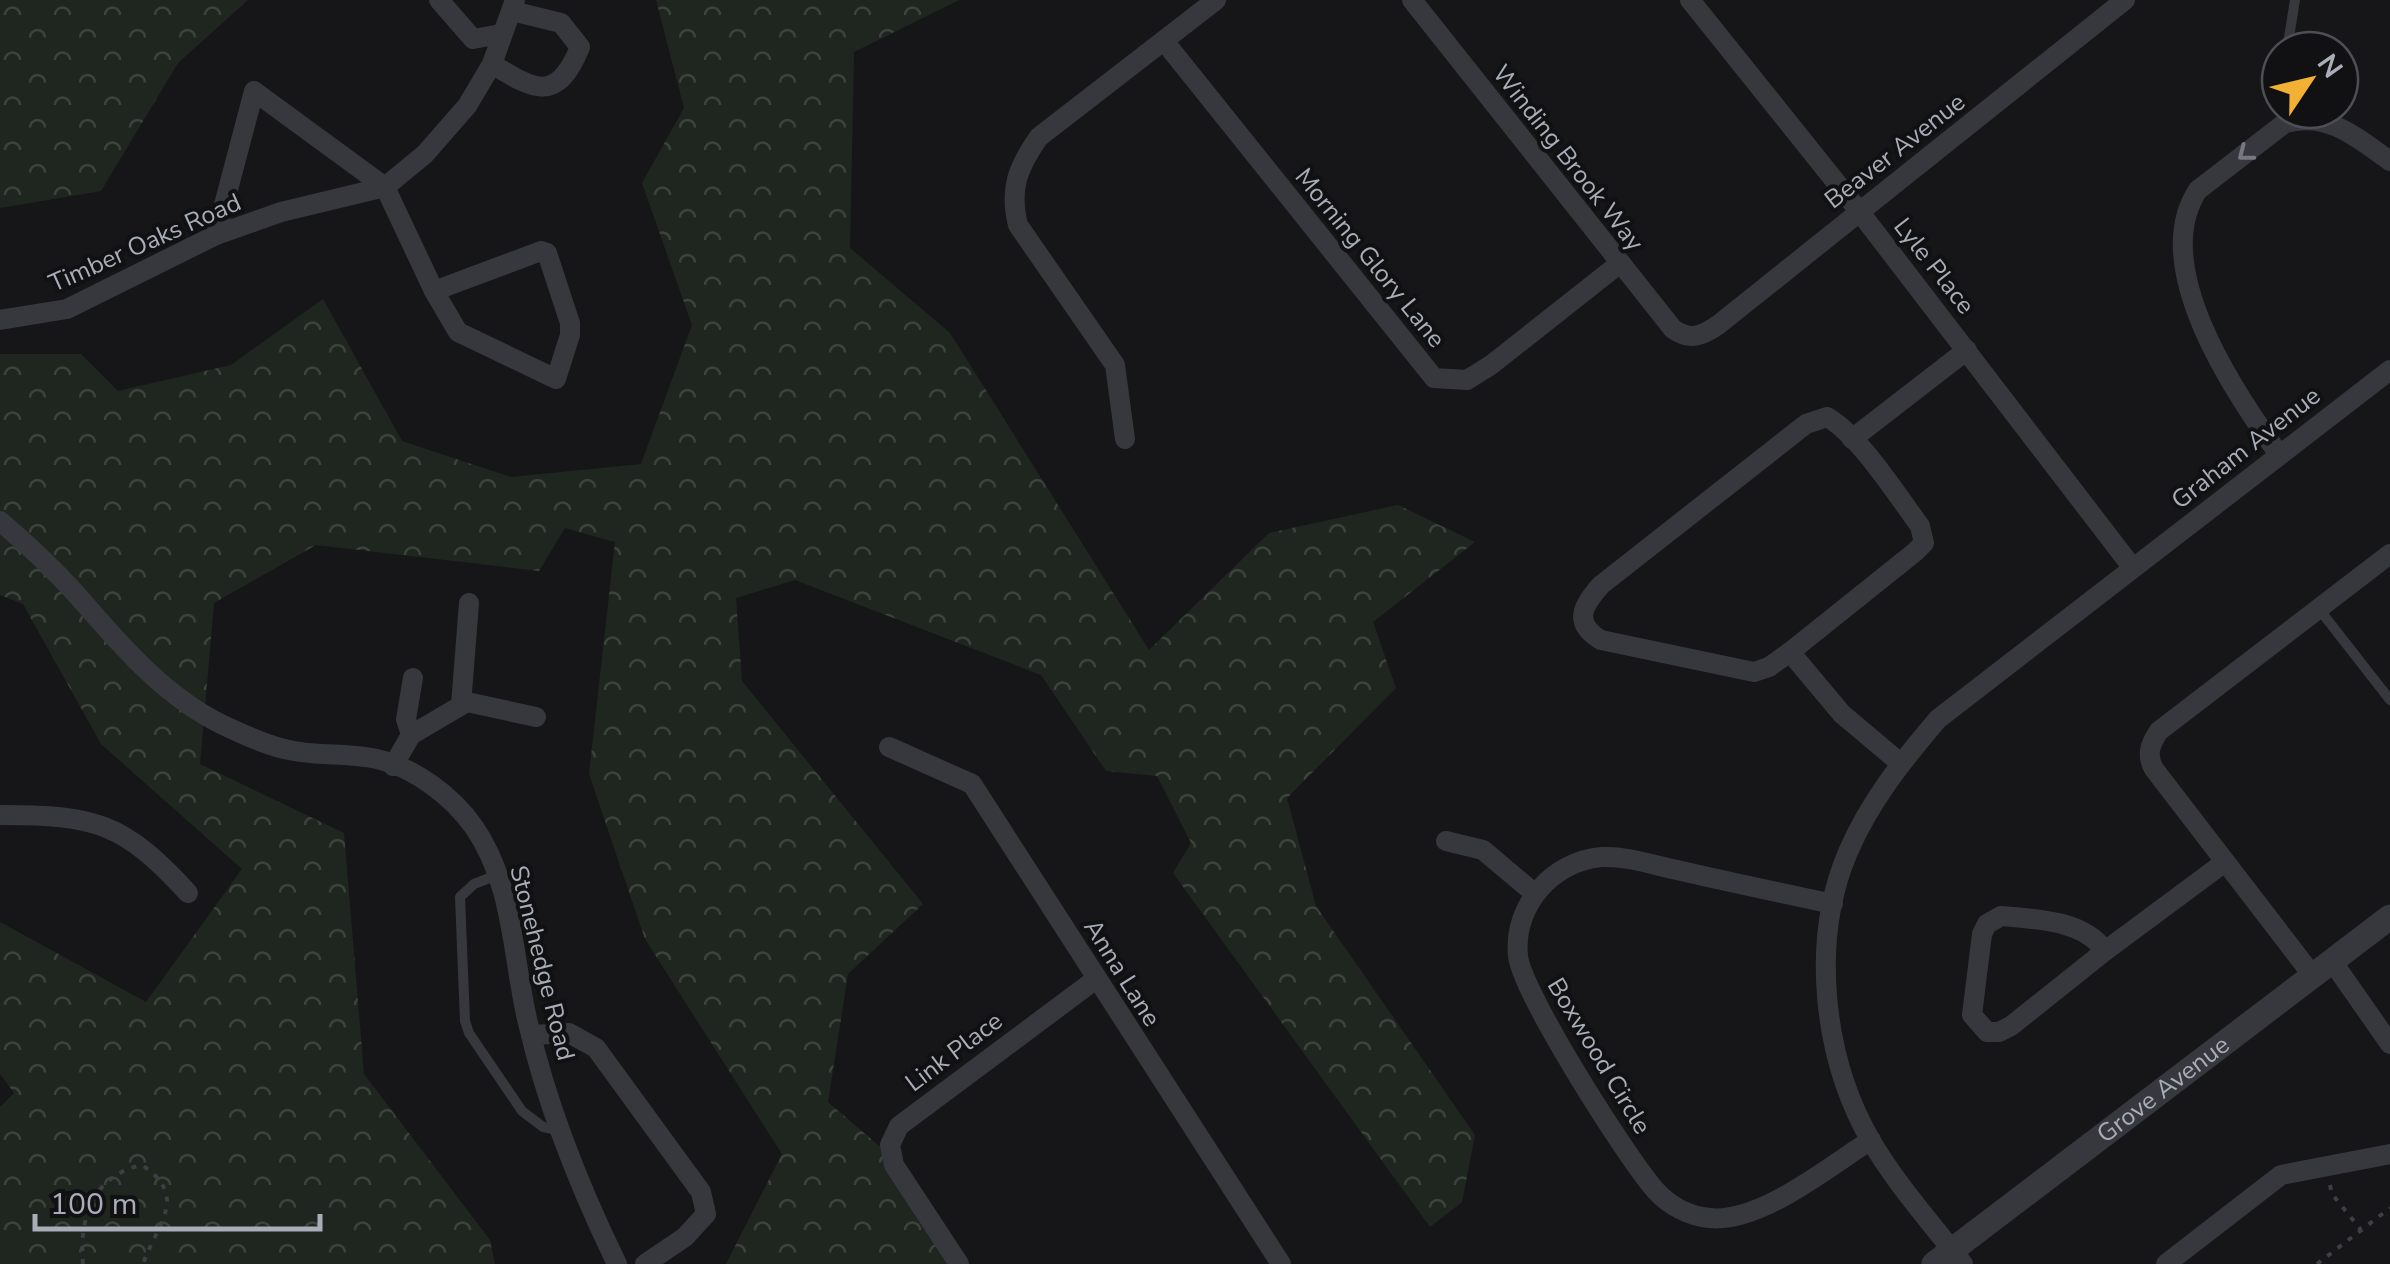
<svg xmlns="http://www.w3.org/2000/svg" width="2390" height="1264" viewBox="0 0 2390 1264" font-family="'Nunito Sans',sans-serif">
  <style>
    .forest { fill: url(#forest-crowns) }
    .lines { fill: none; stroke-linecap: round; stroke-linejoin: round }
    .path { stroke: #3d3f44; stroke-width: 4; stroke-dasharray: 5 8; stroke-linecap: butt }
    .service { stroke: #37383d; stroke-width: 10 }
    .minor { stroke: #37383d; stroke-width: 20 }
    .tertiary { stroke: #37383d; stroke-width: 25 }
    .oneway { stroke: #757881 }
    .labels { text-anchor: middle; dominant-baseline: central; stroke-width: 8; stroke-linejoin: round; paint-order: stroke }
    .street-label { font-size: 25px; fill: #a8adb8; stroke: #111113 }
  </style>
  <defs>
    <pattern id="forest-crowns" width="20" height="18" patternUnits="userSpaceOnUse" patternTransform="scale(2.5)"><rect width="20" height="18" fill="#1e261f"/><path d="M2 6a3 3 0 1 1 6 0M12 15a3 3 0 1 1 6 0" fill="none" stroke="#3c433d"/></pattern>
  </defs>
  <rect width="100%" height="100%" fill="#161618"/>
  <g class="forest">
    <path d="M0,0H248L178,63L101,191L0,208Z"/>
    <path d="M656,0H959L854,52L850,248L950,333L1149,650L1269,533L1398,505L1475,542L1373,622L1396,688L1287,798L1316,906L1475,1135L1462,1202L1430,1227L1173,873L1191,843L1157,776L1106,771L1041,675L795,580L736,598L742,681L923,904L848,974L828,1102L907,1170L967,1264H726L782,1154L645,939L589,774L615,542L565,528L539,571L316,545L214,603L200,764L344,833L364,1074L490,1240L495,1264H0V1107L14,1093L0,1074V922L146,1002L242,869L101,744L23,604L0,595V354H81L118,391L231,365L323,299L402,441L511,477L641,464L692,325L642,183L684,108Z"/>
  </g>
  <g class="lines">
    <g class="path">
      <path d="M2330,1185L2332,1194L2361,1230"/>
      <path d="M83,1264C79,1218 92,1176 142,1165C189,1197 158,1222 143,1264"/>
      <path d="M2317,1264L2390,1208"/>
    </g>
    <g class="service">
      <path d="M2287,50L2295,0"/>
      <path d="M2319,609L2390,700"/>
      <path d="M497,875L474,884L460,897L465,1021L469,1033L522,1111L543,1127L558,1130"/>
    </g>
    <g class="minor">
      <path d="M439,0L473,39L501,34"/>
      <path d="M1412,0L1673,329C1690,341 1702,336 1718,325L2125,0"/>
      <path d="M1690,0L1859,211L2132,567"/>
      <path d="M1164,41L1434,378L1467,380L1491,365L1619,264"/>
      <path d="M492,64C534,90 557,104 580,47L561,23L512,11"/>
      <path d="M216,235L254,91L385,187L434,291"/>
      <path d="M541,251L547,253L570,323V335L556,379L458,332L434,291Z"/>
      <path d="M0,320L67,309L216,235L281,212L385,187L425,154L467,106L492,64L515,0"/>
      <path d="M1827,417C1859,435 1897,495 1920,526L1924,543L1915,552L1790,652L1769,667L1754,672L1601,640C1572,623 1583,605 1601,585L1806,424Z"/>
      <path d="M1125,439L1115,365L1018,225C1009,188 1018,167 1039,137L1216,0"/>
      <path d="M1852,439L1967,350"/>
      <path d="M2278,453C2234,392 2148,265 2198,190L2285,123C2328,111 2357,138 2390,161"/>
      <path d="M0,521C27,544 53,568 77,595C119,643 163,696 223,725C244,735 270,747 294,751C321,756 350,753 377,759C415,768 452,796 474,827C514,885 512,957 528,1023C547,1106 580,1188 617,1264"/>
      <path d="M1790,652L1842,714L1899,762"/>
      <path d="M461,705L469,603"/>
      <path d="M411,735L467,702L536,717"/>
      <path d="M889,747L972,784L1281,1264"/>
      <path d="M393,766L411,735L406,719L413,678"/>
      <path d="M0,815C95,815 123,822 188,893"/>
      <path d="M1446,841L1483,850L1534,893"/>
      <path d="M1833,904C1781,893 1729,882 1677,870C1653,865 1627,856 1602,857C1552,861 1513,906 1518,956C1522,993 1628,1160 1656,1191C1670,1206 1689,1216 1709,1218C1760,1224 1829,1166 1871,1140"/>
      <path d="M2001,916C2036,919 2084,920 2105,951L2011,1026L1999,1032H1987L1972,1015L1982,934L1987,924Z"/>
      <path d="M2105,951L2225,862"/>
      <path d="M2332,961L2390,1044"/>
      <path d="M2313,976L2154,769C2146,755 2150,744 2159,731L2390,554"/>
      <path d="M531,1035L569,1033L596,1048L701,1192L706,1214L685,1237L645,1264"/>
      <path d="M959,1264L894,1165L890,1145L899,1126L1096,979"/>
      <path d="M1963,1264C1932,1224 1897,1185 1871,1141C1823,1058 1810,941 1848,852C1870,801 1903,760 1938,719L2390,370"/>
      <path d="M2166,1264L2281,1175L2390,1154"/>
    </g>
    <path class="tertiary" id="s1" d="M1934,1264L2390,917"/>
  </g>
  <defs><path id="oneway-chevron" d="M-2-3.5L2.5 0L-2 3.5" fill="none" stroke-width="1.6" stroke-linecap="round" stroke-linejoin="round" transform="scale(2.5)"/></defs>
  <use class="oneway" href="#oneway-chevron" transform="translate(2245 154) rotate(142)"/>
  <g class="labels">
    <g class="street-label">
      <text transform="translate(1895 151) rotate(-38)">Beaver Avenue</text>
      <text transform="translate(1568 158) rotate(52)">Winding Brook Way</text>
      <text transform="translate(145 243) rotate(-24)">Timber Oaks Road</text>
      <text transform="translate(1370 258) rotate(51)">Morning Glory Lane</text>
      <text transform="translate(1934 266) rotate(52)">Lyle Place</text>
      <text transform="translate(2246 448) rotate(-38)">Graham Avenue</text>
      <text transform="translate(542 963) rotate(76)">Stonehedge Road</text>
      <text transform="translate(1122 973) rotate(58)">Anna Lane</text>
      <text transform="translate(954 1052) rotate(-37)">Link Place</text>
      <text transform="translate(1599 1056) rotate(59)">Boxwood Circle</text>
      <text stroke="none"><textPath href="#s1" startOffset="288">Grove Avenue</textPath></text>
    </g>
  </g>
  <g transform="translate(2310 80) rotate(55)"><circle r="48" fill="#111113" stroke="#4d4f55" stroke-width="2.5"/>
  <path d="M0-8L18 38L0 25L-18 38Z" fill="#f2b134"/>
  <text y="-15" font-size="28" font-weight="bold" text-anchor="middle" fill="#a8adb8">N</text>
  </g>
  <path d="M35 1214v15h285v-15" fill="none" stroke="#a8adb8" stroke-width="5"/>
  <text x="50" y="1214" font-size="30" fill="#a8adb8" stroke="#111113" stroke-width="8" paint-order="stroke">100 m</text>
</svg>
